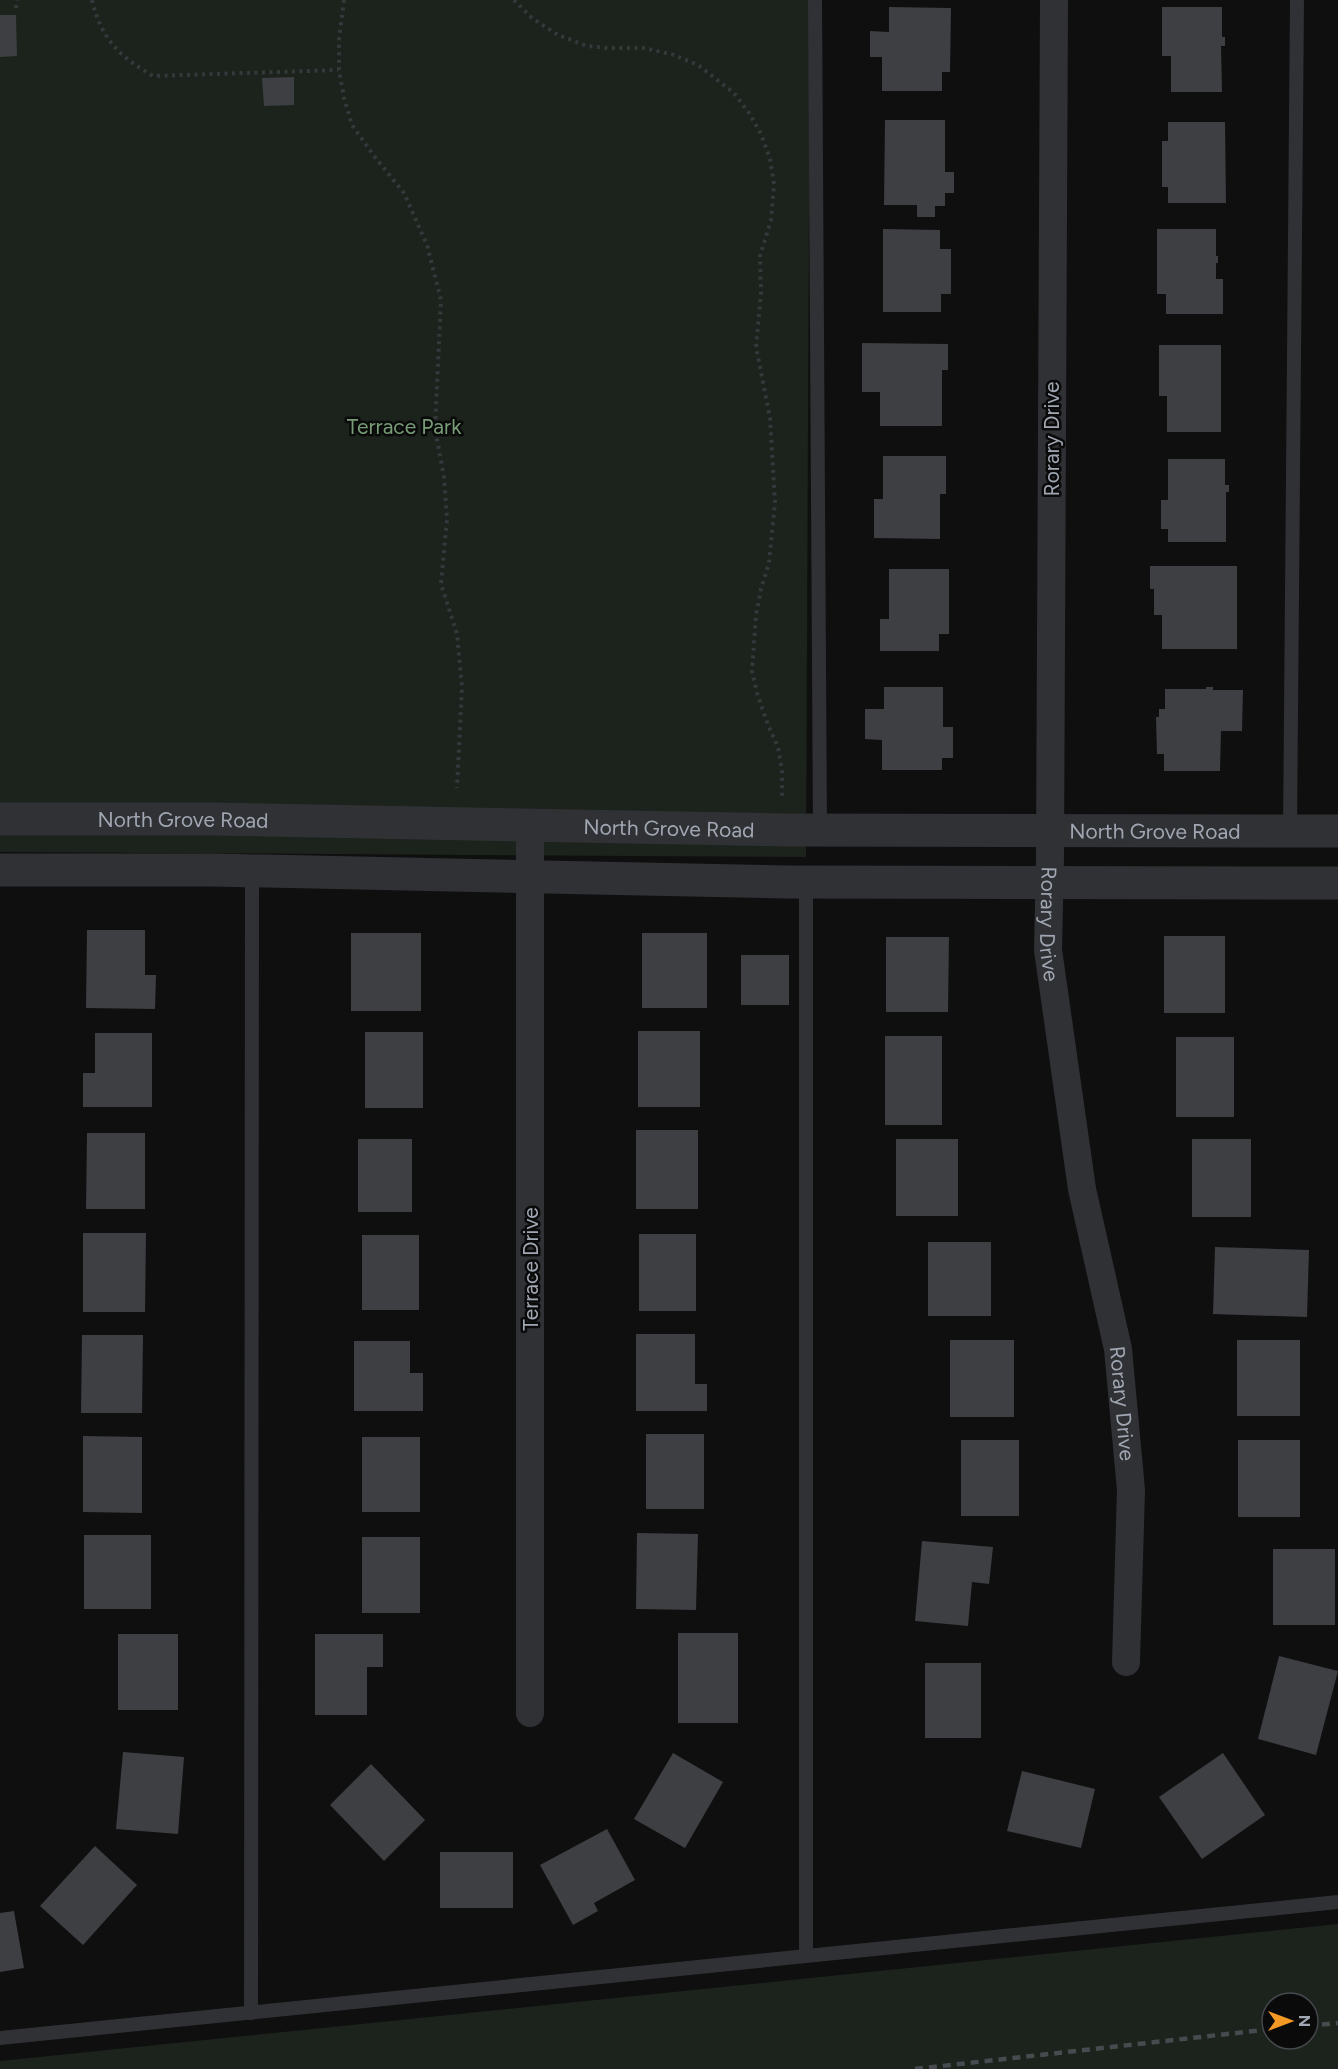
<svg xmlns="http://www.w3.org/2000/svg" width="1338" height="2069" viewBox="0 0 1338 2069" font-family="Figtree,sans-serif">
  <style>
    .green { fill: #1b231c; fill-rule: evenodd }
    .building { fill: #3e3f43 }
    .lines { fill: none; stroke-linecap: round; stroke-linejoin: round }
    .path { stroke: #36393c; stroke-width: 4; stroke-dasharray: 3 4.5; stroke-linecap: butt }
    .service { stroke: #303135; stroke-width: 14 }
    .minor { stroke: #303135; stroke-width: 28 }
    .tertiary { stroke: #303135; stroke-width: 33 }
    .rail { stroke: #474a4e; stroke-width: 4.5; stroke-dasharray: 8 6; stroke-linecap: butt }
    .labels { text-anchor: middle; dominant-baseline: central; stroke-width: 5; stroke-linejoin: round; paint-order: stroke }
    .park-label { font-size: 21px; fill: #789d76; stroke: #0a0a0b }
    .street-label { font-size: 21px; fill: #a0a7b2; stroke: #0a0a0b }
  </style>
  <rect width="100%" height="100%" fill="#0f0f10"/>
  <g class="green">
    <path d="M0,0H810L806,857L0,852Z"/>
    <path d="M1338,1924V2069H0V2061ZM1272,2003H1308V2039H1272Z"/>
  </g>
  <g class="building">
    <path d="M889,7L951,8L950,72H942V91H882V57H870V31L889,32Z"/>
    <path d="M1162,7H1222V37H1225V46H1221L1222,92H1171V56H1162Z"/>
    <path d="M0,15H16L17,56L0,57Z"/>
    <path d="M294,77V105L264,106L262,78Z"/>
    <path d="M885,120H945V172H954V193H945V206H935V217H917V205H884Z"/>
    <path d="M1168,122H1225L1226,203H1168V187H1162V141H1168Z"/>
    <path d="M883,229L940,230V249H951V294H941V312H883Z"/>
    <path d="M1157,229H1216V256H1218V263H1216V279H1223V314H1166V294H1157Z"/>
    <path d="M862,343L948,344V370H942V426H880V392H862Z"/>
    <path d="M1159,345H1221V432H1167V396H1159Z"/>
    <path d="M883,456H946V494H940V539L874,538V499H883Z"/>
    <path d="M1168,459H1225V485H1229V492H1226V542H1168V529H1161V500H1168Z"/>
    <path d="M1150,566H1237V649H1162V615H1154V589H1150Z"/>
    <path d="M889,569H949V634H939V651H880V619H889Z"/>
    <path d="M884,687H943V727H953V758H942V770H882V740L865,739V709H884Z"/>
    <path d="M1206,687H1213V690H1243L1242,731H1221L1220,771H1164V754H1157L1156,717H1159V709H1165V689H1206Z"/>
    <path d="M87,930H145V975H156L155,1009L86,1008Z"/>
    <rect x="351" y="933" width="70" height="78"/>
    <rect x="642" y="933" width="65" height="75"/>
    <rect x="1164" y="936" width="61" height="77"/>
    <path d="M886,937H949L948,1012H886Z"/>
    <rect x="741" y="955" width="48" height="50"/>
    <rect x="638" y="1031" width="62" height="76"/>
    <rect x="365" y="1032" width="58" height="76"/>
    <path d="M95,1033H152V1107H83V1073H95Z"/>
    <rect x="885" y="1036" width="57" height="89"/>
    <rect x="1176" y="1037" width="58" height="80"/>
    <rect x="636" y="1130" width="62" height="79"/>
    <path d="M87,1133H145V1209H86Z"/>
    <rect x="358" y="1139" width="54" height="73"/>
    <rect x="896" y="1139" width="62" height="77"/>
    <rect x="1192" y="1139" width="59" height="78"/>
    <path d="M83,1233H146L145,1312H83Z"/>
    <rect x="639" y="1234" width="57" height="77"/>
    <rect x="362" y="1235" width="57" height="75"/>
    <rect x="928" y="1242" width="63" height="74"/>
    <path d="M1215,1247L1309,1250L1307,1317L1213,1314Z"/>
    <path d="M636,1334H695V1384H707V1411H636Z"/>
    <path d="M82,1335H143L142,1413H81Z"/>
    <rect x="950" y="1340" width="64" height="77"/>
    <rect x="1237" y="1340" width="63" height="76"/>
    <path d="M354,1341H410V1373H423V1411H354Z"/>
    <rect x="646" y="1434" width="58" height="75"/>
    <path d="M83,1436L142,1437V1513L83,1512Z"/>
    <rect x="362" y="1437" width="58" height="75"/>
    <rect x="961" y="1440" width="58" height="76"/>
    <rect x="1238" y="1440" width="62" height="77"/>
    <path d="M637,1533L698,1534L696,1610L636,1609Z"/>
    <rect x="84" y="1535" width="67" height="74"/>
    <rect x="362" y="1537" width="58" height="76"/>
    <path d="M922,1541L993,1547L989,1584L972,1582L968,1626L915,1621Z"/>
    <rect x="1273" y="1549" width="62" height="76"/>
    <rect x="678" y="1633" width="60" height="90"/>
    <rect x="118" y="1634" width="60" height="76"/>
    <path d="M315,1634H383V1667H367V1715H315Z"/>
    <path d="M1279,1656L1338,1671L1316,1755L1258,1739Z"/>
    <rect x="925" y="1663" width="56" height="75"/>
    <path d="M123,1752L184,1757L178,1834L116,1829Z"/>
    <path d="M673,1753L723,1782L685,1848L634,1819Z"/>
    <path d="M1223,1753L1265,1815L1202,1859L1159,1797Z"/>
    <path d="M371,1764L425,1820L384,1861L330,1805Z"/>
    <path d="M1022,1771L1095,1789L1081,1848L1007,1831Z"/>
    <path d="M607,1829L635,1880L594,1903L598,1911L573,1925L540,1865Z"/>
    <path d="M95,1846L137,1885L83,1945L40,1906Z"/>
    <rect x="440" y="1852" width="73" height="56"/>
    <path d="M14,1911L24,1968L0,1972V1913Z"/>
  </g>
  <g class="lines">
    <g class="path">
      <path d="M92,0C101,39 120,57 153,76L338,70"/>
      <path d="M344,0L339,39V70L344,98L352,125L374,156L404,193L427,245L441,300L435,428L444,477L447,519L441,584L457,634L462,687L457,788"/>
      <path d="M514,0L532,18L558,35L587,46L608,48H644L674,55L698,65L734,93L749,113L761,134L770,159L774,184L771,220L760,256L761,293L756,347L770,418L775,502L769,563L761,589L756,615L752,671L757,693L768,725L778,747L782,771V797"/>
      <path d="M16,8L17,0"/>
    </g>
    <g class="service">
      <path d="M815,0L820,830"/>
      <path d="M1290,831L1297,0"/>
      <path d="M806,882V1956"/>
      <path d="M251,2013L252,871"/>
      <path d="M0,2038L1338,1902"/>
    </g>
    <g class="minor">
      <path id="s1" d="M1054,0L1050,857L1048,950L1082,1189L1118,1349L1131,1490L1126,1662"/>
      <path d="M530,825V1713"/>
    </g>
    <g class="tertiary">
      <path id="s2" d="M0,819H214L786,830L1338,831"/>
      <path d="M0,870H214L786,882L1338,883"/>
    </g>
    <g class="rail">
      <path d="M1308,2026L1338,2023"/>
      <path d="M915,2069L1272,2029"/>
    </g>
  </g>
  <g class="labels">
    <g class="park-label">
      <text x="404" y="426">Terrace Park</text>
    </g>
    <g class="street-label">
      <text transform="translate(1051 439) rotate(-90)">Rorary Drive</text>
      <text stroke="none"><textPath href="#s2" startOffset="183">North Grove Road</textPath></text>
      <text stroke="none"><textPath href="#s2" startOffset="669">North Grove Road</textPath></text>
      <text stroke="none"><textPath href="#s2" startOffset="1155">North Grove Road</textPath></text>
      <text stroke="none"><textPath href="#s1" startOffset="924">Rorary Drive</textPath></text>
      <text transform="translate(530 1269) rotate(-90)">Terrace Drive</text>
      <text stroke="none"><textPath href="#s1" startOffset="1410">Rorary Drive</textPath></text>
    </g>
  </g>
  <g transform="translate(1290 2021) rotate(90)"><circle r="28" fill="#0a0a0b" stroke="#46494e" stroke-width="1.5"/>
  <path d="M0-4.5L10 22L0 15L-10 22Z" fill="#f39725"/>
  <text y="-9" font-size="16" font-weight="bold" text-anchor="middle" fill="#a0a7b2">N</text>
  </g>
</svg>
